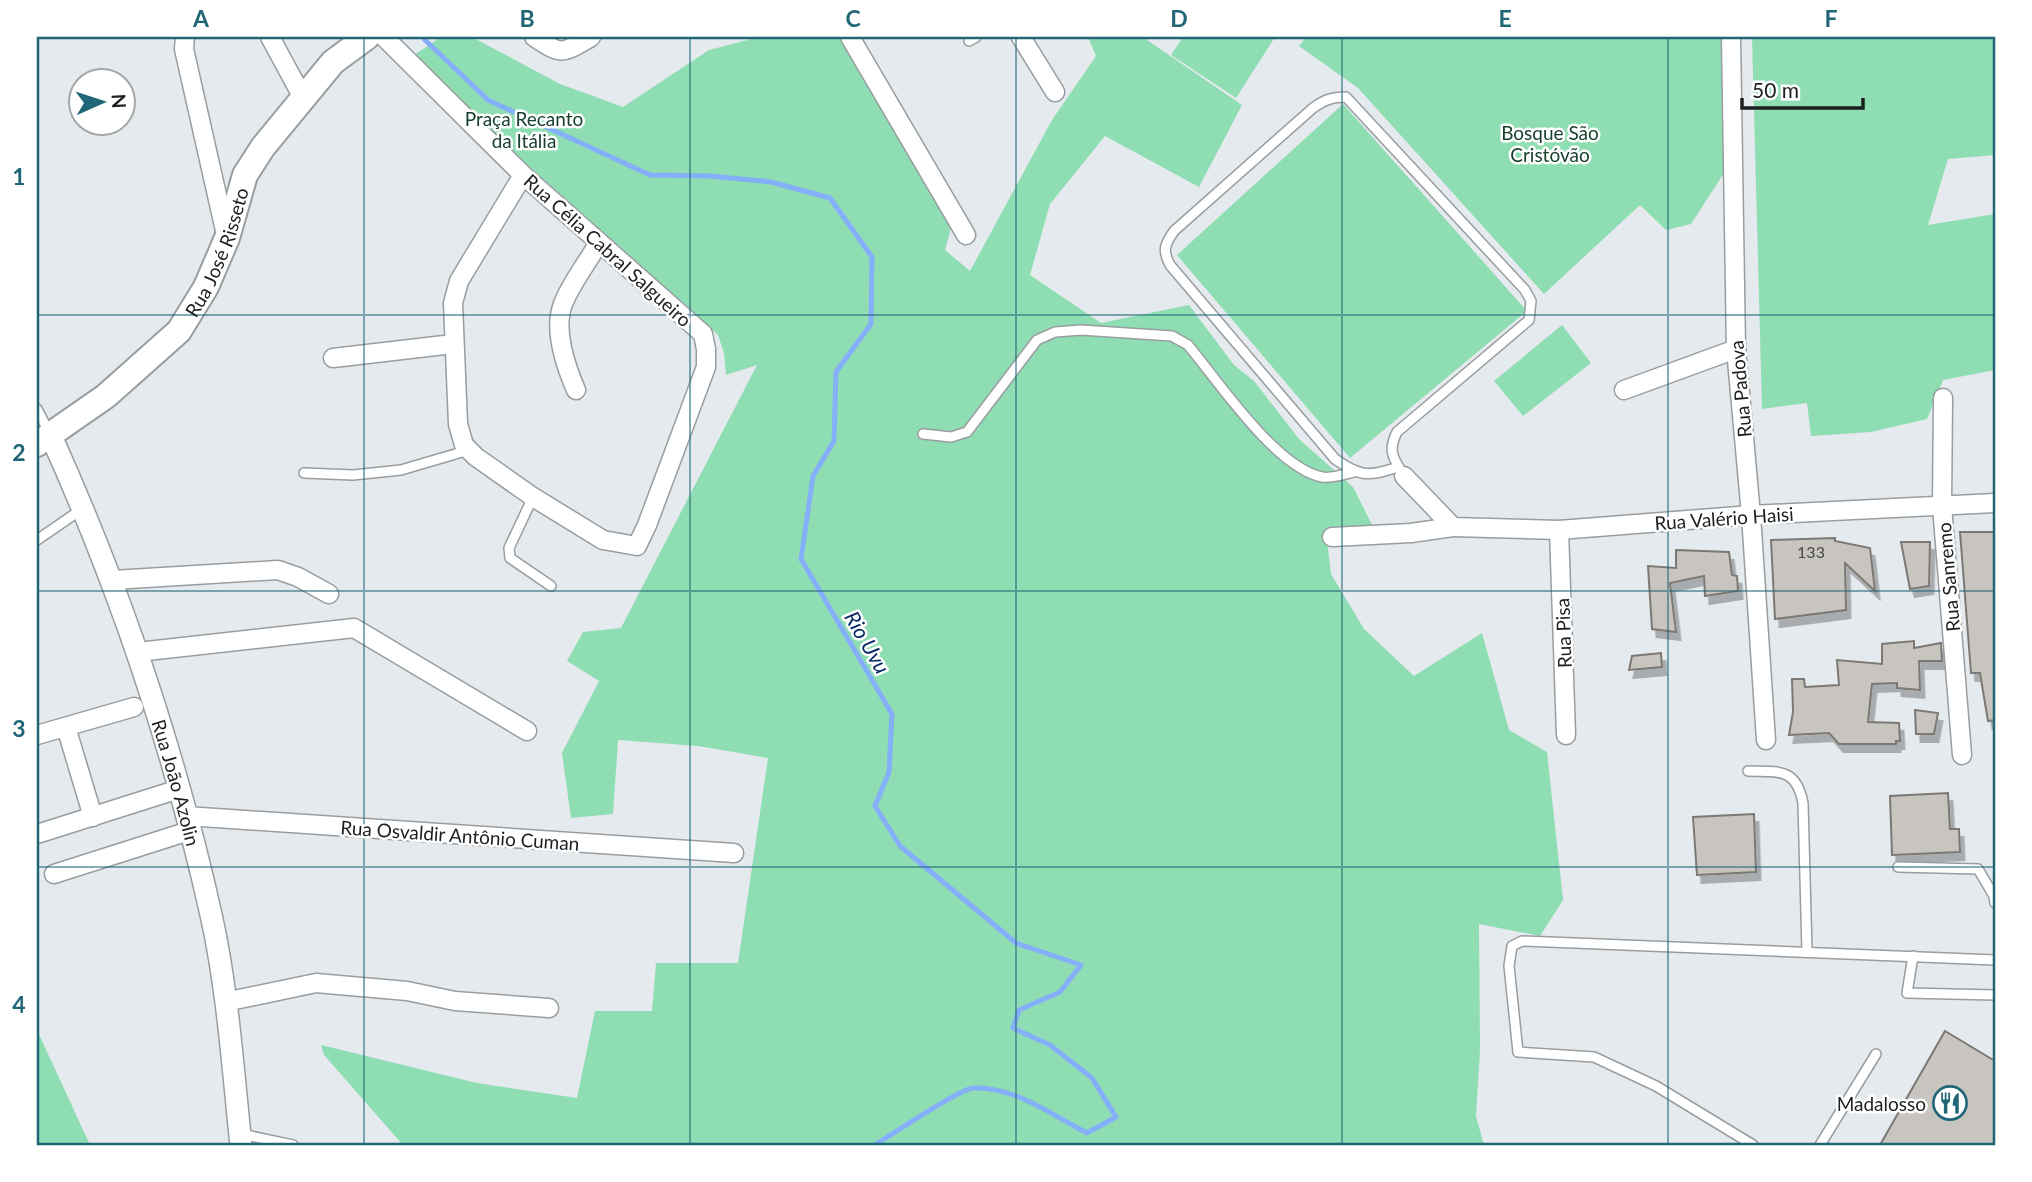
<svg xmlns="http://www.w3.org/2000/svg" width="2032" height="1182" viewBox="0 0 2032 1182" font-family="Lato,sans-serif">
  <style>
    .green { fill: #8fddb3 }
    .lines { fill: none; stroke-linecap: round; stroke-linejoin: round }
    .stream { stroke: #86affa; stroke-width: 5 }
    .building { fill: #c8c5c1; stroke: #7c7975; stroke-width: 2; filter: url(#shadow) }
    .service-casing { stroke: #989da0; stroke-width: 12 }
    .minor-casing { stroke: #989da0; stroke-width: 21 }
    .tertiary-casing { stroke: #989da0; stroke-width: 24 }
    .secondary-casing { stroke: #989da0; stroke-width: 28 }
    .service { stroke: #fff; stroke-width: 9 }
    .minor { stroke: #fff; stroke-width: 18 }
    .tertiary { stroke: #fff; stroke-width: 21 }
    .secondary { stroke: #fff; stroke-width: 24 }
    .grid { fill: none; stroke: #216677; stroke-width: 2; stroke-opacity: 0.55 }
    .labels { text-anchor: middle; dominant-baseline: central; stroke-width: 5; stroke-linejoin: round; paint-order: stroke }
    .number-label { font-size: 16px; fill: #474848 }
    .park-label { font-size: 19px; fill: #18412d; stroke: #fff }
    .street-label { font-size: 19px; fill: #1c1e1f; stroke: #fff }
    .poi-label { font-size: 19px; fill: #1c1e1f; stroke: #fff; text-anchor: end }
    .water-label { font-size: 21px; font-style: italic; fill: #062766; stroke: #fff }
    .neatline { fill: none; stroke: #216677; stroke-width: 2.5 }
    .grid-label { font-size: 23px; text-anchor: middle; font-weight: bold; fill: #216677 }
  </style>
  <defs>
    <filter id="shadow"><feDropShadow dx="4.5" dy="8" stdDeviation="0" flood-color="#0004"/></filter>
  </defs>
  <rect width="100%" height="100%" fill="#e5eaee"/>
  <g class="green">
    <path d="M441,37H472L560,84L623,107L709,50L759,37H846L951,228L945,250L970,271L1052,120L1096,56L1088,37H1147V40L1242,105L1199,187L1105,136L1050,204L1030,275L1101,323L1189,305L1234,365L1254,381L1299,439L1353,487L1372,525L1326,532L1331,574L1364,629L1414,676L1482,633L1509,730L1547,752L1563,900L1540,936L1479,924L1480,1050L1476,1116L1484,1145H403L324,1055L321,1045L477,1083L577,1098L595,1011H652L656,963H738L768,758L698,746L618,740L613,814L571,818L562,753L599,681L567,661L583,632L621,628L757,365L726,375L724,353L718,335L468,112L414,55Z"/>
    <path d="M1183,37H1275L1236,98L1171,55Z"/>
    <path d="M1306,37H1729L1735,156L1691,224L1666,230L1640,205L1544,294L1358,88L1299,46Z"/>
    <path d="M1752,37H1995L1993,84L1995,85V155L1948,159L1928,225L1995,214V370L1943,380L1927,419L1871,432L1811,436L1807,403L1762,409Z"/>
    <path d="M1343,104L1527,311L1350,458L1177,255Z"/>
    <path d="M1562,325L1591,363L1523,416L1494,381Z"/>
    <path d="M37,1030L90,1145H37Z"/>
  </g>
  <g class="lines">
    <path class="stream" d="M425,40L488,100L650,175L710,176L771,182L830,198L872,257L871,324L836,372L834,441L813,476L801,559L892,714L889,772L875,806L900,846L1016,943L1081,965L1060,992L1019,1010L1013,1028L1050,1045L1092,1078L1116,1117L1087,1133C1052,1115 1014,1086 973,1088C959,1089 891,1135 875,1145"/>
  </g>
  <g class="building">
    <path d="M1960,532H1995V720L1988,721L1980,673H1971Z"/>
    <path d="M1835,538V541L1870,548L1875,591L1845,563L1846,610L1775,619L1771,540Z"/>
    <path d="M1901,542H1930L1929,586L1910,589Z"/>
    <path d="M1676,550L1729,552L1732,575L1737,576L1738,591L1705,596L1704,576L1670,583L1676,632L1652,629L1648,566L1676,568Z"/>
    <path d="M1914,641V648L1941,643L1942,661H1919L1920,690L1897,688V683L1872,684L1868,722L1899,723L1900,741H1896V744H1839L1829,733L1789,735L1793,712L1792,679H1804L1805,687L1839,685L1837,660L1882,664V644Z"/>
    <path d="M1661,653L1662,667L1629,670L1632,656Z"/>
    <path d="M1915,710L1938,713L1934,734H1916Z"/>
    <path d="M1948,793L1950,829H1959L1960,852L1892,855L1890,796Z"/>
    <path d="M1754,814L1756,872L1697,875L1693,817Z"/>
    <path d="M1945,1031L1995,1061V1145H1880Z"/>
  </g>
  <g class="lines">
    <g class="service-casing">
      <g id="service">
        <path d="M969,41L976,37"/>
        <path d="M37,409L49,432"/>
        <path d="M923,434L951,437L967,432L1037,340L1055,332L1081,330L1172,336L1188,345C1218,381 1276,468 1322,477C1331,479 1345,474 1354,472"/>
        <path d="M1399,467C1368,476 1362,478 1335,459L1170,265C1162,250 1165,244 1174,231L1313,108C1324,100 1332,97 1346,97L1525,290L1531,301L1529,320L1397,432C1387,452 1394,459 1404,476"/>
        <path d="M304,473L353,475L401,470L469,450"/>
        <path d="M533,497L509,548L510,558L551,586"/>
        <path d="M37,540L82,509"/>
        <path d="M1748,771C1778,772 1796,767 1803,803L1807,952"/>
        <path d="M1898,867L1978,869L1994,896L1995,903"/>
        <path d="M1913,956L1907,993L1995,995"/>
        <path d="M241,1134L293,1145"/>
        <path d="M1753,1145L1656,1086L1594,1057L1518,1052L1509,966L1512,946L1522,941L1995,960"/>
        <path d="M1820,1145L1876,1054"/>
      </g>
    </g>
    <g class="minor-casing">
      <g id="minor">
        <path d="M185,37L184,49L226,235"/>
        <path d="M270,37L302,96"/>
        <path d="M384,37L523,175L703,334L706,349V367L647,525L637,546L603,540L533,497L476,457L464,445L458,424L453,303L459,281L523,175"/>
        <path d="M534,37C563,56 561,54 591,37"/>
        <path d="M850,37L966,235"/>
        <path d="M1021,37L1055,92"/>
        <path d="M1731,37L1736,349L1751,515L1766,740"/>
        <path d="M333,358L453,344"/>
        <path d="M576,390C566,367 553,329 563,304C571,283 588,262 599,242"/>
        <path d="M1624,390L1736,349"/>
        <path d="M1943,398L1942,506L1962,755"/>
        <path d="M1404,476L1453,527L1559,530L1751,515L1995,503"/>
        <path d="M1559,530L1566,735"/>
        <path d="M1332,537L1411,533L1453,527"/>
        <path d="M113,580L278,570L298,577L329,594"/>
        <path d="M138,652L354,628L527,731"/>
        <path d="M66,727L93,817"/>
        <path d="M37,735L134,707"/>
        <path d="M186,816L734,853"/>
        <path d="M37,834L179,789"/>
        <path d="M54,874L189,831"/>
        <path d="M225,1002L316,983L407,991L455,1001L549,1008"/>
      </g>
    </g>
    <g class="tertiary-casing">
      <g id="tertiary">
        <path id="s1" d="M51,436C121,591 175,752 212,919C228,993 233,1070 241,1145"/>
      </g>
    </g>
    <g class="secondary-casing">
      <g id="secondary">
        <path id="s2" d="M37,444L106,396L179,331L206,287L227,238L245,175L263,147L333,62L367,37"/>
      </g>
    </g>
    <use href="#service" class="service"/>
    <use href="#minor" class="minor"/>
    <use href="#tertiary" class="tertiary"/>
    <use href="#secondary" class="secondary"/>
  </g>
  <path class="grid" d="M364,37V1145M690,37V1145M1016,37V1145M1342,37V1145M1668,37V1145M37,315H1995M37,591H1995M37,867H1995"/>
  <defs>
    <g id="restaurant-ring" transform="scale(1.75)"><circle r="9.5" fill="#fff" stroke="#216677" stroke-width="1.5"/><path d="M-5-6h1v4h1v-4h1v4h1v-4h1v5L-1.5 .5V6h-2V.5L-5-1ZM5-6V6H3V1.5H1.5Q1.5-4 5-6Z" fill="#216677"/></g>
  </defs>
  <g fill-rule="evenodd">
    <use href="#restaurant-ring" x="1950" y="1103"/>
  </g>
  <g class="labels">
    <g class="number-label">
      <text x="1811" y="551">133</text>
    </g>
    <g class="park-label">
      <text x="524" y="118">Praça Recanto<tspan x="524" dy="22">da Itália</tspan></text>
      <text x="1550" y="132">Bosque São<tspan x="1550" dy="22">Cristóvão</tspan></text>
    </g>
    <g class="street-label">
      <text transform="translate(608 250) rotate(42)">Rua Célia Cabral Salgueiro</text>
      <text stroke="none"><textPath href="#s2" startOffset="270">Rua José Risseto</textPath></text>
      <text transform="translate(1740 389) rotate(-95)">Rua Padova</text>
      <text transform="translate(1724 518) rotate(-4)">Rua Valério Haisi</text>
      <text transform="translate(1948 577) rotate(-95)">Rua Sanremo</text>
      <text transform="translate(1563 633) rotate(-92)">Rua Pisa</text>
      <text stroke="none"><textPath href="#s1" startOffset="369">Rua João Azolin</textPath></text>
      <text transform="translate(460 835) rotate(4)">Rua Osvaldir Antônio Cuman</text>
    </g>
    <g class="poi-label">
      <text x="1926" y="1103">Madalosso</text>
    </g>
    <g class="water-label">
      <text transform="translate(868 642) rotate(60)">Rio Uvu</text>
    </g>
  </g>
  <rect width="2032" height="1182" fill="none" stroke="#ffffff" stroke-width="77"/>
  <g transform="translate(102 102) rotate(87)"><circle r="33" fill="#ffffff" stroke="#a4a5a5" stroke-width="2"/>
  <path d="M0-5L12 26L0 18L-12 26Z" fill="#216677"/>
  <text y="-10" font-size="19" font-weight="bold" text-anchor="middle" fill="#1c1e1f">N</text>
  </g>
  <path d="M1742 98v10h121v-10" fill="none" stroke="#1c1e1f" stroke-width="3.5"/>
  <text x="1752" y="98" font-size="21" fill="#1c1e1f" stroke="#ffffff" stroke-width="5" paint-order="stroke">50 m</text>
  <rect x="38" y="38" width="1956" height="1106" class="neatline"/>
  <g class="grid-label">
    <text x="201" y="27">A</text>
    <text x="527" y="27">B</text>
    <text x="853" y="27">C</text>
    <text x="1179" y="27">D</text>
    <text x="1505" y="27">E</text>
    <text x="1831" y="27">F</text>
    <text x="19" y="185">1</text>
    <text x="19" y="461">2</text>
    <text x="19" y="737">3</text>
    <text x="19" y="1013">4</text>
  </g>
</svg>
